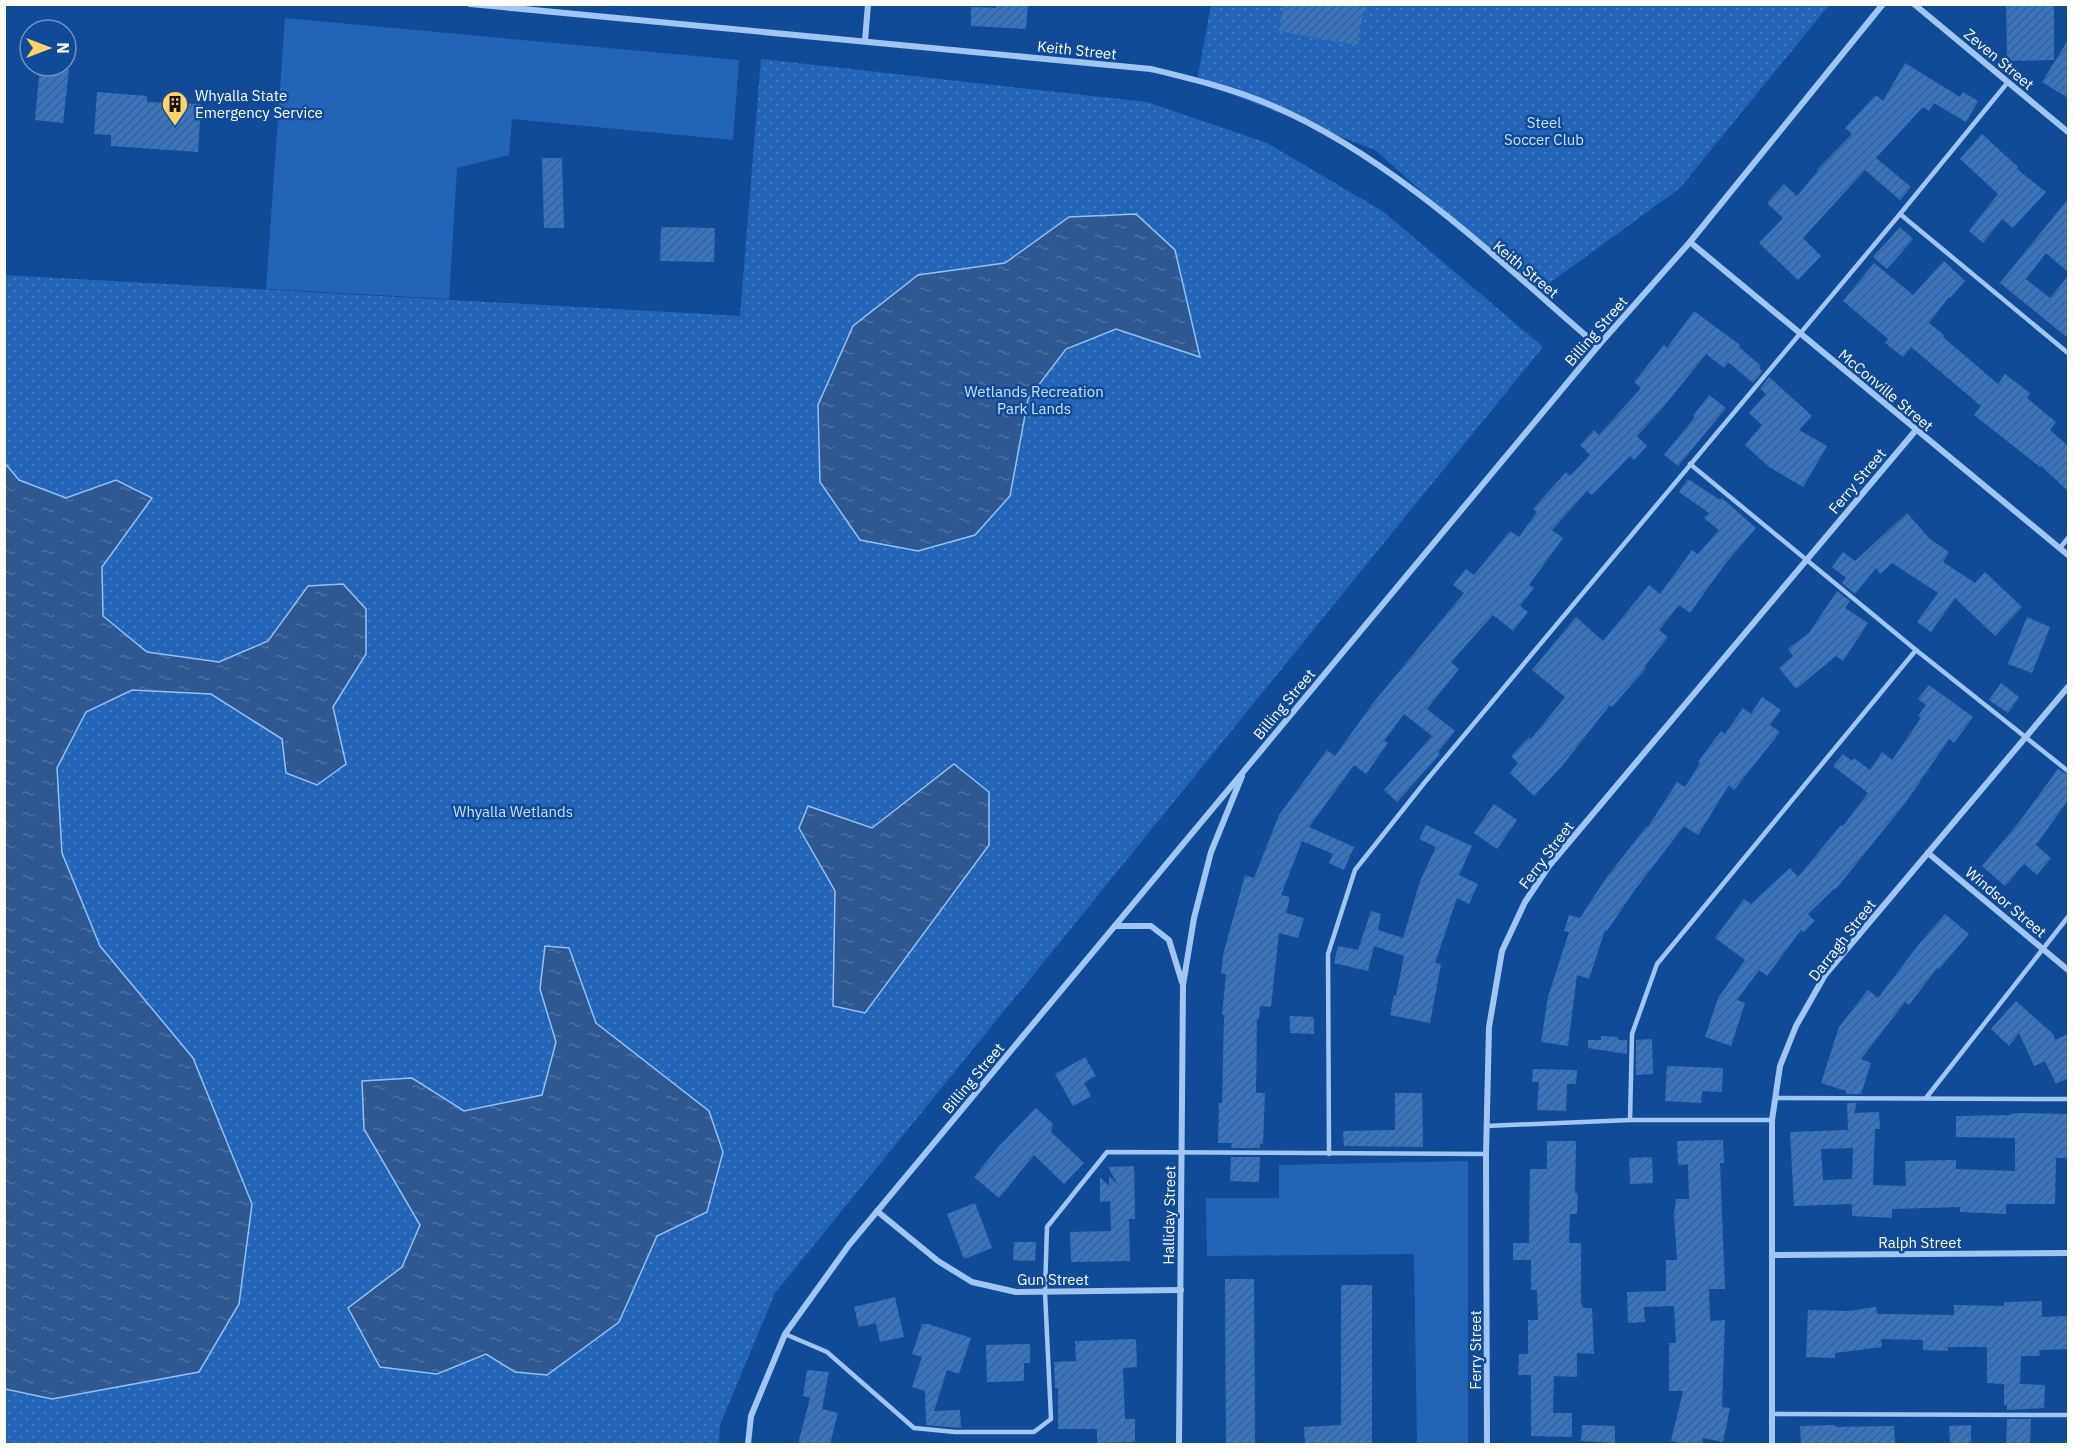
<svg xmlns="http://www.w3.org/2000/svg" width="2073" height="1449" viewBox="0 0 2073 1449" font-family="'IBM Plex Sans',sans-serif">
  <style>
    .grass { fill: #2265b7 }
    .park { fill: url(#park-dots) }
    .water { fill: url(#water-ripples); stroke: #91c1f8; stroke-width: 1.5 }
    .building { fill: url(#building-hatch); fill-rule: evenodd }
    .lines { fill: none; stroke-linecap: round; stroke-linejoin: round }
    .lane { stroke: #a0c6f4; stroke-width: 4.5 }
    .street { stroke: #a0c6f4; stroke-width: 6 }
    .labels { text-anchor: middle; dominant-baseline: central; stroke-width: 5; stroke-linejoin: round; paint-order: stroke }
    .street-label { font-size: 15px; fill: #fff; stroke: #104b98 }
    .poi-label { font-size: 15px; fill: #fff; stroke: #104b98; text-anchor: start }
    .park-label { font-size: 15px; fill: #c8e1fe; stroke: #104b98 }
  </style>
  <defs>
    <pattern id="park-dots" width="8" height="8" patternUnits="userSpaceOnUse" patternTransform="scale(1.5)"><rect width="8" height="8" fill="#2265b7"/><path d="M2 2h.1M6 6h.1" fill="none" stroke="#437cc2" stroke-width="1.8" stroke-linecap="round"/></pattern>
    <pattern id="water-ripples" width="26" height="14" patternUnits="userSpaceOnUse" patternTransform="scale(1.5)"><rect width="26" height="14" fill="#2d5891"/><path d="M2 4q2-2 4 0t4 0M15 11q2-2 4 0t4 0" fill="none" stroke="#4c71a2"/></pattern>
    <pattern id="building-hatch" width="6" height="6" patternUnits="userSpaceOnUse" patternTransform="scale(1.5)"><rect width="6" height="6" fill="#3875c0"/><path d="M-1 1l2-2M0 6l6-6M5 7l2-2" fill="none" stroke="#426086"/></pattern>
  </defs>
  <rect width="100%" height="100%" fill="#104b98"/>
  <g class="grass">
    <path d="M285,18L739,60L733,140L512,119L509,155L457,168L449,299L266,289Z"/>
    <path d="M1468,1161V1444H1417L1414,1254L1207,1256L1206,1198H1279V1165Z"/>
  </g>
  <g class="park">
    <path d="M1211,5H1829L1680,188L1536,293L1375,150L1197,81Z"/>
    <path d="M761,59L1147,102L1267,143L1384,212L1543,347L775,1293L720,1425L719,1444H4L5,275L740,316Z"/>
  </g>
  <g class="water">
    <path d="M1136,214L1175,250L1200,357L1116,329L1066,349L1028,399L1010,496L975,535L918,551L860,540L820,482L818,405L853,326L918,275L1005,263L1069,217Z"/>
    <path d="M4,462L19,480L66,498L116,480L152,498L102,567L103,616L147,652L219,662L268,641L308,586L343,584L366,609V654L333,707L346,764L317,785L286,773L282,739L211,694L132,690L86,712L57,768L62,853L100,946L193,1058L252,1204L239,1304L199,1372L52,1399L5,1389Z"/>
    <path d="M954,764L989,792V845L865,1013L833,1006L835,891L799,828L808,806L872,828Z"/>
    <path d="M545,946L569,948L596,1023L709,1111L723,1152L707,1212L657,1236L619,1322L547,1375L515,1372L486,1354L437,1374L380,1367L348,1308L402,1267L420,1225L364,1129L362,1081L412,1078L464,1111L542,1095L556,1042L540,989Z"/>
  </g>
  <g class="building">
    <path d="M996,4H1028L1026,29L971,26V7L996,8Z"/>
    <path d="M1284,4H1365L1357,45L1279,31Z"/>
    <path d="M2054,4V60L2007,61L2006,5Z"/>
    <path d="M2068,40V98L2042,82Z"/>
    <path d="M1905,63L1960,97L1963,92L1978,101L1966,122L1934,103L1929,111L1923,107L1876,158L1911,187L1900,200L1865,170L1803,238L1821,256L1798,280L1759,243L1783,218L1767,203L1784,184L1797,196L1818,171L1817,170L1852,134L1845,128L1876,95L1883,101Z"/>
    <path d="M40,66L69,69L63,123L35,120Z"/>
    <path d="M97,92L147,96V102L201,104L198,152L111,146V135L94,134Z"/>
    <path d="M1982,134L2018,167L2017,169L2046,192L2013,228L2002,219L1983,243L1969,231L1998,194L1960,159Z"/>
    <path d="M542,158H562L564,228H544Z"/>
    <path d="M2068,199V272L2046,253L2026,279L2050,298L2068,276V338L2000,283Z"/>
    <path d="M661,227L715,228L714,262L660,261Z"/>
    <path d="M1900,227L1913,239L1887,269L1873,257Z"/>
    <path d="M1944,261L1965,281L1950,298L1949,297L1929,323L1944,335L1943,337L1998,384L2005,374L2030,393L2027,398L2056,422L2050,430L2068,446V491L2041,466L2040,467L1974,415L1981,406L1911,347L1903,357L1885,343L1888,339L1843,301L1874,263L1913,295Z"/>
    <path d="M1694,311L1740,345L1739,347L1761,366L1759,368L1763,371L1753,383L1728,362L1724,368L1706,354L1665,405L1637,436L1647,446L1634,460L1630,456L1592,495L1587,491L1552,530L1563,538L1529,585L1534,588L1520,606L1528,612L1513,631L1493,615L1451,662L1459,669L1427,709L1455,731L1438,752L1440,754L1397,802L1384,790L1432,736L1404,714L1384,741L1388,743L1366,774L1354,765L1309,827L1354,847L1344,870L1329,863L1333,854L1302,841L1281,895L1290,897L1286,913L1304,918L1298,938L1279,933L1271,1007L1260,1006L1259,1019H1257L1256,1093H1265L1263,1144H1260V1148H1231L1232,1143H1218L1219,1103H1222L1224,1015H1222L1226,974H1221L1223,955L1245,875L1254,878L1279,815L1327,750L1335,756L1373,703L1464,593L1453,585L1466,569L1474,575L1510,531L1519,537L1537,512L1533,509L1566,472L1570,476L1590,455L1580,445L1594,430L1599,435L1641,388L1634,382L1664,345L1667,348Z"/>
    <path d="M1769,377L1812,416L1799,430L1827,446L1803,487L1769,467L1745,445L1762,425L1749,413L1766,394L1760,389Z"/>
    <path d="M1709,395L1726,408L1678,466L1664,455L1695,417L1693,416Z"/>
    <path d="M1688,479L1720,500L1722,498L1756,528L1725,564L1690,613L1679,605L1659,630L1668,637L1644,667L1646,668L1612,707L1610,705L1562,766L1534,796L1510,773L1518,763L1511,756L1529,737L1531,739L1565,697L1532,670L1576,617L1603,641L1649,585L1660,594L1692,550L1698,554L1719,530L1704,518L1709,513L1679,492Z"/>
    <path d="M1907,513L1930,539L1949,552L1943,562L1975,583L1985,572L2022,607L1995,636L1955,598L1931,632L1917,622L1938,593L1892,563L1880,574L1876,568L1855,594L1842,583L1846,578L1832,567L1843,552L1855,561Z"/>
    <path d="M1837,591L1850,601L1845,608L1868,623L1843,661L1836,656L1796,689L1779,668L1793,656L1788,649L1809,633Z"/>
    <path d="M2027,617L2050,627L2032,673L2008,664Z"/>
    <path d="M2001,683L2019,697L2008,713L1989,700Z"/>
    <path d="M1929,685L1973,717L1954,743L1949,739L1906,802L1836,889L1835,888L1808,914L1815,921L1804,932L1801,930L1767,976L1759,970L1737,1000L1745,1003L1731,1046L1705,1037L1718,998L1745,960L1715,938L1744,899L1751,904L1790,868L1798,877L1841,825L1843,826L1868,793L1833,766L1843,754L1852,761L1854,758L1870,770L1882,752L1892,760L1921,718L1918,716L1926,705L1918,699Z"/>
    <path d="M1762,697L1781,710L1770,725L1780,732L1734,790L1729,785L1698,835L1684,826L1634,891L1607,931L1605,930L1589,979L1577,975L1568,1046L1541,1042L1548,997L1569,932L1564,931L1569,915L1580,918L1606,878L1647,826L1648,827L1677,782L1685,787L1700,763L1698,762L1721,731L1725,734L1743,708L1751,714Z"/>
    <path d="M2058,769L2068,775V800L2036,845L2051,858L2037,875L2024,864L2005,886L1982,866L2020,821Z"/>
    <path d="M1494,804L1517,820L1497,849L1474,833Z"/>
    <path d="M1426,825L1472,846L1459,875L1478,884L1469,904L1457,898L1435,963L1441,964L1430,1023L1390,1015L1394,995L1396,996L1404,956L1374,946L1368,971L1334,963L1338,946L1358,950L1371,911L1381,914L1378,930L1403,938L1420,881L1436,847L1419,839Z"/>
    <path d="M1945,914L1969,934L1939,969L1937,968L1909,1005L1905,1002L1861,1059L1871,1063L1861,1094H1846V1091L1821,1083L1839,1027L1868,990L1878,998L1919,944Z"/>
    <path d="M2016,1001L2053,1034L2055,1040L2068,1034V1078L2056,1084L2045,1061L2034,1066L2019,1033L2009,1046L1991,1029Z"/>
    <path d="M1290,1016L1314,1017V1034L1290,1033Z"/>
    <path d="M1601,1036L1618,1037V1040H1627V1054L1588,1048V1040H1601Z"/>
    <path d="M1652,1039L1653,1074L1636,1075V1040Z"/>
    <path d="M1085,1057L1096,1076L1084,1083L1091,1096L1073,1106L1055,1074Z"/>
    <path d="M1667,1066L1723,1068L1722,1092L1702,1091L1701,1103L1665,1101Z"/>
    <path d="M1533,1069L1577,1070L1576,1084H1567L1566,1111L1537,1110L1539,1082H1532Z"/>
    <path d="M1395,1093H1422L1423,1147L1344,1146L1343,1131L1395,1130Z"/>
    <path d="M1847,1103H1857L1854,1113L1879,1112L1880,1129H1875L1873,1185L1906,1186L1905,1161L1956,1160V1169L2015,1171V1138L1956,1137V1116L2011,1115V1114L2020,1113L2068,1114V1158H2056L2055,1204H2006V1214L1960,1212V1207L1892,1209V1218L1852,1216V1204L1794,1206L1790,1132L1848,1130ZM1853,1148L1852,1179L1823,1180L1821,1149Z"/>
    <path d="M1036,1108L1053,1124L1051,1132L1084,1163L1064,1184L1034,1155L999,1198L974,1177L1000,1145Z"/>
    <path d="M1723,1140L1724,1163H1720L1725,1289H1709L1710,1321L1725,1320L1722,1407L1730,1408L1723,1442L1703,1438L1702,1444H1685L1671,1441L1683,1391H1669V1343H1676L1674,1306L1644,1307L1645,1322L1628,1323L1627,1292L1666,1291V1260H1677L1674,1214L1676,1199H1689L1688,1164L1678,1165L1677,1141Z"/>
    <path d="M1547,1141H1576L1575,1193H1578L1577,1214H1570L1569,1243H1581V1305H1583V1308H1592L1594,1354L1577,1353V1377L1554,1376L1553,1413H1572V1437L1531,1436V1375H1518L1519,1354H1528V1320H1538L1537,1290H1531V1260H1513V1243H1529L1530,1169H1547Z"/>
    <path d="M1231,1157H1260L1259,1182L1230,1181Z"/>
    <path d="M1652,1157L1653,1183L1630,1184L1629,1158Z"/>
    <path d="M1134,1166L1135,1219H1129L1130,1261L1071,1262L1070,1232L1111,1231L1110,1201L1100,1202V1177L1109,1186V1176L1118,1185L1108,1167Z"/>
    <path d="M975,1203L992,1248L964,1259L947,1214Z"/>
    <path d="M1014,1242H1036L1035,1261L1013,1260Z"/>
    <path d="M1225,1279H1254L1255,1444H1226Z"/>
    <path d="M1341,1285H1372V1444H1305L1304,1427L1341,1425Z"/>
    <path d="M895,1297L904,1337L880,1342L876,1323L859,1327L854,1307Z"/>
    <path d="M2042,1301V1317L2068,1316V1349L2039,1350L2040,1356H2021L2020,1384L2045,1385L2044,1408L2007,1410V1405H2004V1384L1987,1383V1347H1948V1351L1923,1350V1340L1881,1339L1882,1347L1835,1353V1358L1806,1357L1808,1310L1848,1311L1876,1307L1877,1314L1954,1315V1305L2004,1306V1302Z"/>
    <path d="M922,1324H928L971,1338L959,1374L947,1370L934,1411L960,1410L961,1428L926,1425L925,1391L912,1387L922,1357L912,1354Z"/>
    <path d="M1136,1339L1137,1367L1123,1368L1125,1419H1135V1442L1097,1443V1429H1058V1388H1055L1054,1362L1076,1361L1075,1341Z"/>
    <path d="M1030,1344V1363H1024V1381L987,1382L986,1345Z"/>
    <path d="M807,1370L829,1372L822,1409L838,1413L830,1444H798L810,1398L803,1396Z"/>
    <path d="M2007,1419H2031L2030,1444H2006Z"/>
    <path d="M1582,1425L1615,1426V1443L1581,1441Z"/>
    <path d="M1835,1425V1427L1894,1426L1895,1444H1801L1800,1426Z"/>
    <path d="M1971,1425V1444H1950L1949,1426Z"/>
  </g>
  <g class="lines">
    <g class="lane">
      <path d="M1900,214L2068,353"/>
      <path d="M1690,464L1916,650L2068,771"/>
      <path d="M2060,548L2068,538"/>
      <path d="M1776,1098L2068,1099"/>
      <path d="M1926,1098L2068,917"/>
      <path d="M1630,1120L1632,1034L1657,964L1916,650"/>
      <path d="M1486,1126L1630,1120H1772"/>
      <path d="M1329,1154L1328,954L1355,870L1425,782L1900,214L2008,82"/>
      <path d="M785,1334L827,1352L914,1428L955,1432H1034L1051,1419L1045,1292L1047,1227L1107,1152L1486,1154"/>
      <path d="M1772,1414L2068,1415"/>
    </g>
    <g class="street">
      <path d="M470,4L1151,69C1192,79 1234,89 1273,106C1394,158 1499,261 1598,346"/>
      <path d="M1914,4L2068,132"/>
      <path d="M865,41L868,4"/>
      <path d="M1690,242L2068,555"/>
      <path d="M1928,853L2068,970"/>
      <path d="M1115,926H1151L1169,940L1182,982"/>
      <path d="M877,1211L938,1261L972,1282L1016,1292L1181,1290"/>
      <path d="M1772,1255L2068,1253"/>
      <path d="M748,1444L751,1416L785,1334L849,1245L1598,346L1690,242L1883,4"/>
      <path d="M1179,1444L1183,985L1194,918L1211,852L1242,776"/>
      <path d="M1487,1444L1486,1154L1489,1027L1502,951L1525,902L1549,866L1916,430"/>
      <path d="M1772,1444V1120L1780,1066L1796,1026L1825,975L2068,687"/>
    </g>
  </g>
  <defs>
    <g id="building-pin" transform="scale(1.35)"><path d="M0 17L-7.5 6A9.5 9.5 0 1 1 7.5 6Z" fill="#ffd263" stroke="#104b98"/><path d="M-4-6H4V6H1V3H-1V6H-4ZM-2.5-4.3h1.7v1.8h-1.7ZM.8-4.3h1.7v1.8H.8ZM-2.5-1h1.7V.8h-1.7ZM.8-1h1.7V.8H.8Z" fill="#111"/></g>
  </defs>
  <g fill-rule="evenodd">
    <use href="#building-pin" x="175" y="104"/>
  </g>
  <g class="labels">
    <g class="street-label">
      <text transform="translate(1077 50) rotate(6)">Keith Street</text>
      <text transform="translate(1999 59) rotate(40)">Zeven Street</text>
      <text transform="translate(1526 269) rotate(40)">Keith Street</text>
      <text transform="translate(1596 331) rotate(-49)">Billing Street</text>
      <text transform="translate(1886 390) rotate(40)">McConville Street</text>
      <text transform="translate(1857 481) rotate(-50)">Ferry Street</text>
      <text transform="translate(1284 704) rotate(-50)">Billing Street</text>
      <text transform="translate(1546 855) rotate(-53)">Ferry Street</text>
      <text transform="translate(2006 902) rotate(40)">Windsor Street</text>
      <text transform="translate(1842 940) rotate(-52)">Darragh Street</text>
      <text transform="translate(973 1078) rotate(-50)">Billing Street</text>
      <text transform="translate(1169 1215) rotate(-89)">Halliday Street</text>
      <text x="1920" y="1242">Ralph Street</text>
      <text x="1053" y="1279">Gun Street</text>
      <text transform="translate(1475 1350) rotate(-90)">Ferry Street</text>
    </g>
    <g class="poi-label">
      <text x="195" y="95">Whyalla State<tspan x="195" dy="17">Emergency Service</tspan></text>
    </g>
    <g class="park-label">
      <text x="1544" y="122">Steel<tspan x="1544" dy="17">Soccer Club</tspan></text>
      <text x="1034" y="391">Wetlands Recreation<tspan x="1034" dy="17">Park Lands</tspan></text>
      <text x="513" y="811">Whyalla Wetlands</text>
    </g>
  </g>
  <rect width="2073" height="1449" fill="none" stroke="#ffffff" stroke-width="12"/>
  <g transform="translate(48 48) rotate(90)"><circle r="28" fill="#104b98" stroke="#7093c1" stroke-width="1.5"/>
  <path d="M0-4.5L10 22L0 15L-10 22Z" fill="#ffd263"/>
  <text y="-9" font-size="16" font-weight="bold" text-anchor="middle" fill="#ffffff">N</text>
  </g>
</svg>
